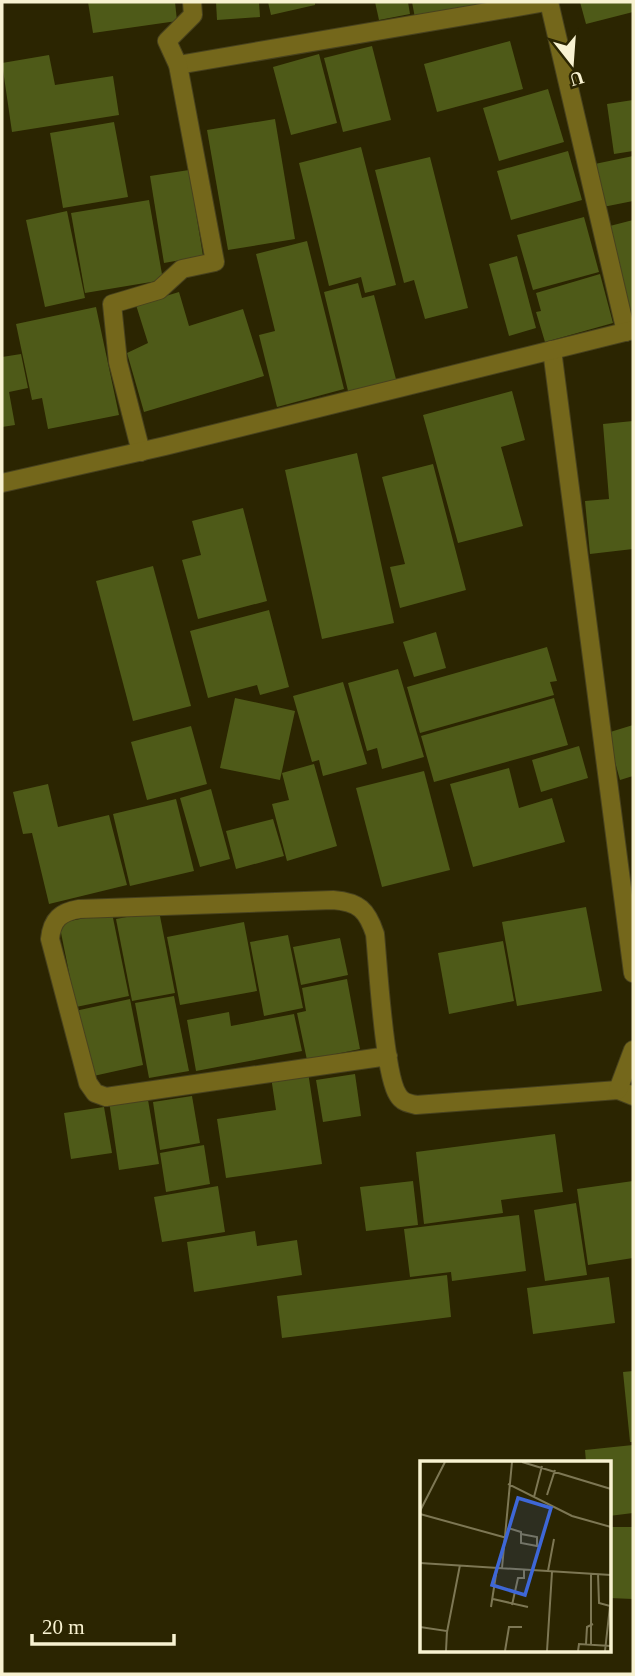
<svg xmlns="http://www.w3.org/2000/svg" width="635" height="1676" viewBox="0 0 635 1676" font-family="'Times New Roman',serif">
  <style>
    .building { fill: #4e5a18 }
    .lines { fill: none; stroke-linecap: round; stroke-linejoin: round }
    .minor-casing { stroke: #48421e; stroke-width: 20 }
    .tertiary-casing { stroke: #48421e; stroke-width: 20 }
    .minor { stroke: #74671b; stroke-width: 18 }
    .tertiary { stroke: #74671b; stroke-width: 18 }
    .inset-road { fill: none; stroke: #7d7754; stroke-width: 2 }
    .view { fill: #3e67d7; fill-opacity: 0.15; stroke: #3e67d7; stroke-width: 3.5 }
    .inset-edge { fill: none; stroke: #f8f2d1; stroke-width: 3.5 }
  </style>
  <rect width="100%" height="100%" fill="#2b2501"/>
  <g class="building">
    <path d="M88,2H175L177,21L93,33Z"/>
    <path d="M216,2H259L260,17L217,20Z"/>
    <path d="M268,2H315V5L271,15Z"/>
    <path d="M375,2H408L410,14L379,20Z"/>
    <path d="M412,2H496L415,18Z"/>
    <path d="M580,2H633V12L586,24Z"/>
    <path d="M510,41L523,89L437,112L424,64Z"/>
    <path d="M372,46L391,120L343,132L324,58Z"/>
    <path d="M319,54L337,123L291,135L273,67Z"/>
    <path d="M49,55L55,85L113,76L119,115L12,132L2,63Z"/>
    <path d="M548,89L564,142L499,161L483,108Z"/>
    <path d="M633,100V151L614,154L607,104Z"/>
    <path d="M275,119L295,239L228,250L207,130Z"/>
    <path d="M114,122L128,197L63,208L50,133Z"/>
    <path d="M361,147L396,285L365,293L361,277L329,286L299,163Z"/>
    <path d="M568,151L582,200L511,220L497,171Z"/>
    <path d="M633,156V201L598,208L590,165Z"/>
    <path d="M430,157L468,308L425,319L414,280L404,283L375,170Z"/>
    <path d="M189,170L203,256L164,263L150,176Z"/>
    <path d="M149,200L163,280L85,293L71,213Z"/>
    <path d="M67,211L85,298L45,307L26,220Z"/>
    <path d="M584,217L599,272L533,290L517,235Z"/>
    <path d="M633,220V314L628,315L606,227Z"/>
    <path d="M307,241L344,389L277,407L259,335L275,331L256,254Z"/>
    <path d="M517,256L536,328L509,336L489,264Z"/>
    <path d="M600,274L613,323L545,342L536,312L541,311L536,293Z"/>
    <path d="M358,283L362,298L374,295L397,383L349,395L324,292Z"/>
    <path d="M179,292L189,326L243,309L264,376L144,412L127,353L148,343L136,305Z"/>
    <path d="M96,307L119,415L48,429L42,398L32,400L16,324Z"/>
    <path d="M21,354L28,388L9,392L15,425L2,427V357Z"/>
    <path d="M512,391L525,440L501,447L523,526L458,543L423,415Z"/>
    <path d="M633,421V549L590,554L585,501L609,499L603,424Z"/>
    <path d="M357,453L394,623L322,639L285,470Z"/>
    <path d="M433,464L466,590L400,608L390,567L405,564L382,477Z"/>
    <path d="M243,508L267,601L198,619L182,560L201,555L192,521Z"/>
    <path d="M153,566L191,706L133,721L96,581Z"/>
    <path d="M269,610L289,687L260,695L257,685L208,698L190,631Z"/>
    <path d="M436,632L446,668L414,677L403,642Z"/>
    <path d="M547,647L557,681L550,682L554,695L420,733L407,687Z"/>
    <path d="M398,669L424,757L382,769L377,748L367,751L348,683Z"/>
    <path d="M343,682L367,764L323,776L319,760L312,762L293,696Z"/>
    <path d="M235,698L295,711L280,780L220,768Z"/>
    <path d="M554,698L568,745L434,782L421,736Z"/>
    <path d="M633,725V776L620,780L607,733Z"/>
    <path d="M191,726L207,784L147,800L131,742Z"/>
    <path d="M579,746L588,778L541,792L532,760Z"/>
    <path d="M314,764L337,846L287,861L272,804L289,800L282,773Z"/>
    <path d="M509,768L519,808L552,798L565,842L473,867L450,784Z"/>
    <path d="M424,771L450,870L382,887L356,788Z"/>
    <path d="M48,784L58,827L109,815L127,885L49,904L32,833L23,834L13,792Z"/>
    <path d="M211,789L230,859L200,867L180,798Z"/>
    <path d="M176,799L194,871L130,886L113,814Z"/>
    <path d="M273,819L284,856L236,869L226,831Z"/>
    <path d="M586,907L602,991L517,1006L502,922Z"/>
    <path d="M159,911L175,993L132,1001L116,919Z"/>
    <path d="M112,913L129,996L76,1007L59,923Z"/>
    <path d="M244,922L257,991L180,1005L167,937Z"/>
    <path d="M288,935L303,1008L264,1016L250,942Z"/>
    <path d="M340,938L348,975L301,985L293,947Z"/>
    <path d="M503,941L514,1001L449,1014L438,953Z"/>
    <path d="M347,979L360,1049L307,1060L297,1013L306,1011L302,988Z"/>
    <path d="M174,996L189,1071L149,1078L135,1003Z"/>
    <path d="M130,999L143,1065L89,1077L75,1011Z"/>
    <path d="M229,1012L231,1026L294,1014L302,1051L196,1071L187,1020Z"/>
    <path d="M308,1072L322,1164L226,1178L217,1119L276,1110L271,1077Z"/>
    <path d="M355,1074L361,1116L323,1122L316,1080Z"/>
    <path d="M147,1094L159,1164L119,1170L109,1101Z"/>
    <path d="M192,1096L200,1143L160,1150L153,1102Z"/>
    <path d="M104,1107L112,1153L71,1159L64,1113Z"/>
    <path d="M555,1134L563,1192L501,1200L503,1213L424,1224L416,1152Z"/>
    <path d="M204,1145L210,1184L166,1192L160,1153Z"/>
    <path d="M413,1181L418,1225L366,1231L360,1187Z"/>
    <path d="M633,1181V1258L588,1265L577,1189Z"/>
    <path d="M218,1186L225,1232L162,1242L154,1197Z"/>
    <path d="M576,1203L587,1275L545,1281L534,1210Z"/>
    <path d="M519,1215L526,1271L452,1281L451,1272L410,1277L404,1229Z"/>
    <path d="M255,1231L257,1246L297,1240L302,1275L194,1292L187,1242Z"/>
    <path d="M447,1275L451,1317L282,1338L277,1296Z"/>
    <path d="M609,1277L615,1323L533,1334L527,1288Z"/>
    <path d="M633,1371V1442H630L623,1372Z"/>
    <path d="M633,1445V1513L609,1516V1462H586L585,1450Z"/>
    <path d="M609,1527H633V1599L609,1598Z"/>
  </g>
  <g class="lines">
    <g class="minor-casing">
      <g id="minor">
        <path d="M549,2L626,332"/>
        <path d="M178,65L546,2"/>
        <path d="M552,350L633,973"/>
        <path d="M141,452L118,362L112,304L159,290L182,269L215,262L178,65L167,41L193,15L192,2"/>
        <path d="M388,1056L106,1097L95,1093L88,1083L50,939C52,919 61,912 79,909L333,900C359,902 367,910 375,934C378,964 384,1075 398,1095C402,1102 408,1103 416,1105L618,1090L633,1096"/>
        <path d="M618,1090L633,1050"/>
      </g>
    </g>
    <g class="tertiary-casing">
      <path id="tertiary" d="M2,483L165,446L633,330"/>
    </g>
    <use href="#minor" class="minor"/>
    <use href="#tertiary" class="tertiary"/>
  </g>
  <g transform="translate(420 1461)">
    <rect width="191" height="191" fill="#2b2501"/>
    <path class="inset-road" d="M102,1L191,28M88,23L152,55L191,66M127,34L135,9M114,36L122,5M0,50L25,1M0,53L87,77M88,67L101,71V82L117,85V76L101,73M0,102L191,114M82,107L92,1M128,110L134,78M178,113L179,142L190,145L185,190M73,138L108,146M92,144L98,117H104V109M71,146L77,107M0,166L27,170L26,190M27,171L40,104M166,183L167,166L173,163M171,184V113M85,190L89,166H102M127,190L132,111M158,190L159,183L191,185"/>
    <path class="view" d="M98,37L131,47L105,134L72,124Z"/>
    <rect width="191" height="191" class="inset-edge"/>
  </g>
  <rect width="635" height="1676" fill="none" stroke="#f8f2d1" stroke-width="7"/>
  <g transform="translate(572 63) rotate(163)" stroke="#2b2501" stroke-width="5" paint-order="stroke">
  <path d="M0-5L12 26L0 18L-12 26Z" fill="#f8f2d1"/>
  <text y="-10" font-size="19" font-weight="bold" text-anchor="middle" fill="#f8f2d1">U</text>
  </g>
  <path d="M32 1634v10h142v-10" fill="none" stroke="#f8f2d1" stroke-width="3.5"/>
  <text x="42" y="1634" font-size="21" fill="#f8f2d1" stroke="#2b2501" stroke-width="5" paint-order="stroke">20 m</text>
</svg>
